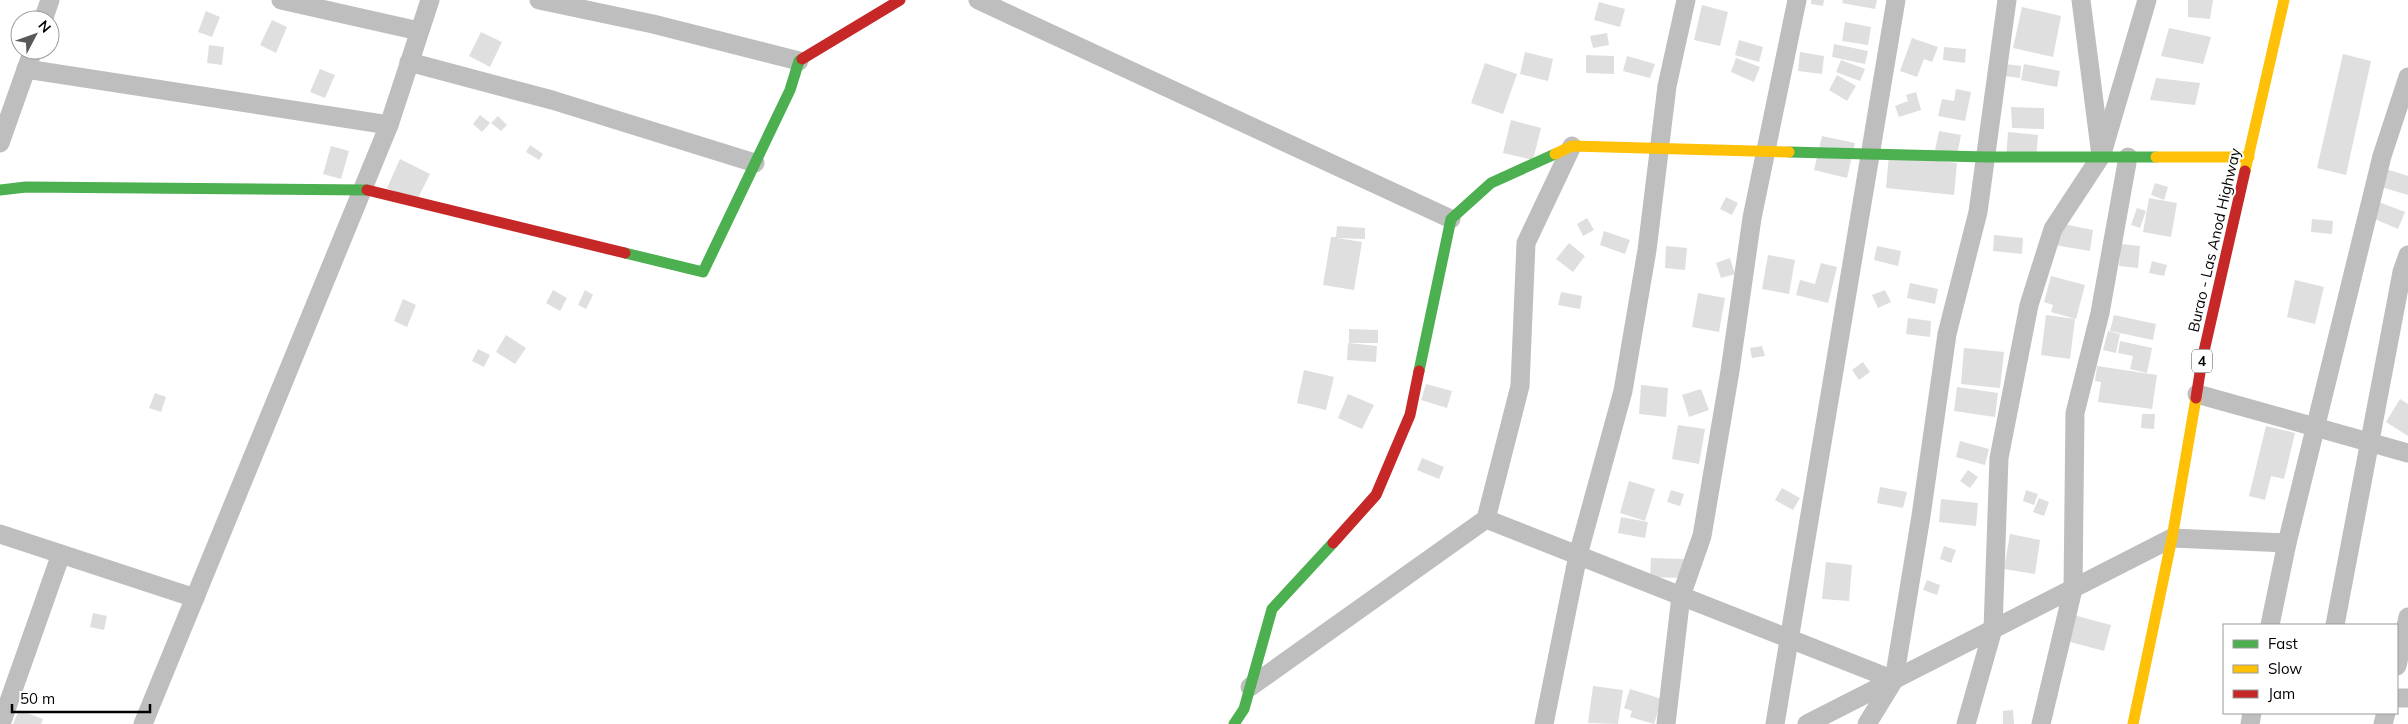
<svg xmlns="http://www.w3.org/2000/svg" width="2408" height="724" viewBox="0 0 2408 724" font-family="Mulish,sans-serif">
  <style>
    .building { fill: #dfdfdf }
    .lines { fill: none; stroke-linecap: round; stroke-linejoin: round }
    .street { stroke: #bebebe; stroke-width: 19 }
    .fast { stroke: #4caf50; stroke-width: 11 }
    .slow { stroke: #ffc107; stroke-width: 11 }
    .jam { stroke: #c62828; stroke-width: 11 }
    .labels { text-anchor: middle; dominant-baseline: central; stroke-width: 4; stroke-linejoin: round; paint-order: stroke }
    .shield { fill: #fff; stroke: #4c4c4c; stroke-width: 1 }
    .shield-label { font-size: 14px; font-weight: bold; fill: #000 }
    .street-label { font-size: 15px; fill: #000; stroke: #fff }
  </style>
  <rect width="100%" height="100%" fill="#fff"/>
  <g class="building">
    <path d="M1811,0H1824L1823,6L1811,4Z"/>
    <path d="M1843,0H1877L1875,9L1842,3Z"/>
    <path d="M2188,0H2213L2210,19L2188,17Z"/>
    <path d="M1599,2L1625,9L1620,27L1594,20Z"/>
    <path d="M1702,5L1728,12L1720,46L1694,40Z"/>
    <path d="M2022,7L2061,16L2053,57L2013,48Z"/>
    <path d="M206,11L220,17L212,37L198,32Z"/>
    <path d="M272,20L287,27L276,53L260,45Z"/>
    <path d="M1845,22L1871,27L1868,45L1842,41Z"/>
    <path d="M2169,28L2211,37L2203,64L2161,56Z"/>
    <path d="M481,32L502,42L490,67L469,56Z"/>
    <path d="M1607,33L1609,45L1593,48L1590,36Z"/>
    <path d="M1912,38L1938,47L1932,62L1924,59L1917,77L1900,71Z"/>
    <path d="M1739,40L1763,47L1759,62L1735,55Z"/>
    <path d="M1834,44L1868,51L1865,64L1832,57Z"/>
    <path d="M209,45L224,47L222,65L207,63Z"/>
    <path d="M1944,47L1966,49L1965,63L1943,60Z"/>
    <path d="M1525,52L1553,59L1548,81L1520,74Z"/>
    <path d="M1800,52L1824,56L1822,74L1798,71Z"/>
    <path d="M2343,54L2371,61L2346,175L2317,168Z"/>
    <path d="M1586,55L1614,56V74L1586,73Z"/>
    <path d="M1627,56L1655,64L1650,78L1623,71Z"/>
    <path d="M1736,58L1760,67L1754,82L1731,72Z"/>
    <path d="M1841,60L1865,69L1860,81L1836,72Z"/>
    <path d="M1485,63L1517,74L1503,114L1471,103Z"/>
    <path d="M2005,64L2021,66L2020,78L2004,76Z"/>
    <path d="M2024,64L2060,71L2057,87L2021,80Z"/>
    <path d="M320,69L335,75L325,98L310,92Z"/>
    <path d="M1837,75L1856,86L1847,101L1829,90Z"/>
    <path d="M2156,78L2200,83L2195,105L2150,100Z"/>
    <path d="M1956,89L1971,92L1965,121L1938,116L1942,99L1954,101Z"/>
    <path d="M1916,92L1921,110L1899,117L1895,106L1908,101L1906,95Z"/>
    <path d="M2011,107L2044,108V129L2012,128Z"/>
    <path d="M480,115L490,123L482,132L473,124Z"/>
    <path d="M498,116L507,125L501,131L491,123Z"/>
    <path d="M1511,120L1541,128L1533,160L1503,153Z"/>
    <path d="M1939,131L1961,135L1957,155L1935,150Z"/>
    <path d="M2008,132L2038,135L2036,161L2006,158Z"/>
    <path d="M1822,136L1855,143L1847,178L1814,170Z"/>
    <path d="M530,145L543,154L539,160L526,152Z"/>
    <path d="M331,146L349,151L341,179L323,174Z"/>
    <path d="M1889,155L1957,163L1954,195L1886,188Z"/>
    <path d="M400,159L430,174L416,202L387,188Z"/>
    <path d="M2386,169L2408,176V195L2381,187Z"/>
    <path d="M2155,183L2168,187L2164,200L2151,195Z"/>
    <path d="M1726,197L1738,203L1732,215L1720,209Z"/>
    <path d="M2149,198L2177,203L2171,237L2143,232Z"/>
    <path d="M2376,201L2405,212L2398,229L2370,217Z"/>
    <path d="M2137,208L2146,211L2140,228L2131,225Z"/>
    <path d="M1587,218L1594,230L1583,236L1577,224Z"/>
    <path d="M2312,219L2333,221L2332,234L2311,232Z"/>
    <path d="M2058,223L2093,230L2090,251L2054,245Z"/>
    <path d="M1337,226L1365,228V239L1337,238L1362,242L1354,290L1323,285L1331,237H1336Z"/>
    <path d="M1604,231L1630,240L1625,254L1600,245Z"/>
    <path d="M1994,235L2023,238L2022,254L1993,251Z"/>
    <path d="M1569,243L1585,256L1573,272L1556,259Z"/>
    <path d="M2121,244L2140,246L2138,268L2119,266Z"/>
    <path d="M1666,246L1687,248L1685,270L1665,268Z"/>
    <path d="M1877,246L1901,251L1898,266L1874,260Z"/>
    <path d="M1768,255L1795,260L1789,294L1762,289Z"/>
    <path d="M1730,258L1735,274L1721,278L1716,263Z"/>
    <path d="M2152,261L2167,265L2164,276L2149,273Z"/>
    <path d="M1821,263L1837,267L1828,303L1796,295L1800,280L1815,284Z"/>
    <path d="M2051,276L2085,285L2076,319L2051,312L2053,305L2044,302Z"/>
    <path d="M2295,280L2324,287L2315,324L2287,317Z"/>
    <path d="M1910,283L1938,289L1935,304L1907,298Z"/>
    <path d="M553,290L567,298L560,311L546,303Z"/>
    <path d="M585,290L593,295L586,309L578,305Z"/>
    <path d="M1885,290L1891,302L1878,308L1872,295Z"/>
    <path d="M1561,292L1582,296L1580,309L1558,305Z"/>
    <path d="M1698,293L1725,298L1719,332L1692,327Z"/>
    <path d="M403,299L416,305L407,327L394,321Z"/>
    <path d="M2046,315L2075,319L2070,359L2041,355Z"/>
    <path d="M2114,315L2156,324L2153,340L2110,331Z"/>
    <path d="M1908,318L1931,321L1930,337L1906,334Z"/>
    <path d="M1349,329L1378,330V343H1349Z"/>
    <path d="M2108,331L2120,334L2116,353L2103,350Z"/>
    <path d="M506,335L526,348L515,364L496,352Z"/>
    <path d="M2120,341L2152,348L2147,373L2130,369L2133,356L2118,353Z"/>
    <path d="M1348,343L1377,346L1376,362L1347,360Z"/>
    <path d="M1762,346L1765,356L1752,358L1750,348Z"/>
    <path d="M1964,348L2004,352L2000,388L1961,384Z"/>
    <path d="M478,349L490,355L484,367L472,361Z"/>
    <path d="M1863,362L1870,372L1859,380L1852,370Z"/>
    <path d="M2097,366L2157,375L2152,409L2098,402L2101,382L2095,381Z"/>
    <path d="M1304,370L1334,377L1326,410L1297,403Z"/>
    <path d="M1426,384L1452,391L1447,408L1421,400Z"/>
    <path d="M1641,385L1668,388L1666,417L1639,414Z"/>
    <path d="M1957,387L1998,393L1995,417L1954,411Z"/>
    <path d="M1701,389L1709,410L1689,417L1682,395Z"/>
    <path d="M155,393L166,397L161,412L149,408Z"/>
    <path d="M1348,394L1374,405L1362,429L1338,418Z"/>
    <path d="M2400,399L2408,404V436L2386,422Z"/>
    <path d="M2142,414H2155L2154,429L2141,428Z"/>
    <path d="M1678,425L1705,429L1699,464L1672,459Z"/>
    <path d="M2266,426L2295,433L2284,479L2271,476L2265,500L2249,496Z"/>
    <path d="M1960,441L1989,449L1985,465L1956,457Z"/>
    <path d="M1422,458L1444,467L1439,479L1417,470Z"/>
    <path d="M1968,470L1978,477L1970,488L1960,481Z"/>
    <path d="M1629,481L1655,489L1645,521L1620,513Z"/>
    <path d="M1880,487L1907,492L1903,508L1877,503Z"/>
    <path d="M1782,488L1800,498L1793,510L1775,500Z"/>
    <path d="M1671,490L1684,494L1680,506L1667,502Z"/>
    <path d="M2026,490L2038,494L2034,505L2023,501Z"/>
    <path d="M2039,498L2049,502L2044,516L2033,512Z"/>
    <path d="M1941,499L1978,503L1976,526L1939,522Z"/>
    <path d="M1621,517L1648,522L1645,538L1618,533Z"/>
    <path d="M2010,534L2040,540L2035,574L2004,569Z"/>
    <path d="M1944,546L1956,550L1951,563L1940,559Z"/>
    <path d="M1651,558L1684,559V578L1650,577Z"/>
    <path d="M1826,562L1852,565L1849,601L1822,599Z"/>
    <path d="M1927,580L1940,585L1937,595L1923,590Z"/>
    <path d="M93,613L107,616L104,630L90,627Z"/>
    <path d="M2066,613L2111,625L2104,651L2059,639Z"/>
    <path d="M1593,686L1623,690L1618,724L1588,723Z"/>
    <path d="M1630,689L1662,699L1654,724L1630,717L1632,711L1624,708Z"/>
    <path d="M19,710L43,719L41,724H13Z"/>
    <path d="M2013,710L2014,724H2003V711Z"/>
  </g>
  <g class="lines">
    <g class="street">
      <path d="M281,0L419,31"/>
      <path d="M539,0L653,24L799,61"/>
      <path d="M978,0L1451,219"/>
      <path d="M43,20L50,0"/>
      <path d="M409,62L552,100L755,163"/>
      <path d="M26,69L389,125"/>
      <path d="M0,143L33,50"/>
      <path d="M2103,150L2147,0"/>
      <path d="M2197,394L2408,453"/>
      <path d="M1486,519L1894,680"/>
      <path d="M0,534L195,598"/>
      <path d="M2270,625L2287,543L2382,156L2408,77"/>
      <path d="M2335,625L2402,272L2408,255"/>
      <path d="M2397,666L2408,617"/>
      <path d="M1250,687L1486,519L1520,386L1526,243L1572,146"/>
      <path d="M2397,698H2408"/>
      <path d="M1,724L61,554"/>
      <path d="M143,724L389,125L430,0"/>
      <path d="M1544,724L1578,555L1623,391L1647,250L1667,86L1686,0"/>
      <path d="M1666,724L1681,596L1702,536L1730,371L1752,218L1797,0"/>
      <path d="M1775,724L1896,0"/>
      <path d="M1807,724L2172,538L2287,543"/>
      <path d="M1867,724L1894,680L1921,516L1947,334L1978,212L2007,0"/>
      <path d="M1966,724L1993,629L1999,458L2029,305L2053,229L2101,156L2081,0"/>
      <path d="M2041,724L2073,589L2075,413L2100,313L2128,157"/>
      <path d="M2250,724L2252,713"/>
      <path d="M2383,724L2386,713"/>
    </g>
    <g class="fast">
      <path d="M1789,152L1986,157H2156"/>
      <path d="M0,190L26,187L367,190"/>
      <path d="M625,253L703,272L790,90L799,61L802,59"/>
      <path d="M1419,371L1451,219L1491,183L1555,154"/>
      <path d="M1234,724L1244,709L1272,609L1333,543"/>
    </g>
    <g class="slow">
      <path d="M1555,154L1572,146L1789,152"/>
      <path d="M2156,157H2249"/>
      <path d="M2245,171L2284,0"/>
      <path d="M2133,724L2172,538L2196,398"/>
    </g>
    <g class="jam">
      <path d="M802,59L900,0"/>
      <path d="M367,190L625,253"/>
      <path d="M2196,398L2202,360L2245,171"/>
      <path d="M1333,543L1376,495L1410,415L1419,371"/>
    </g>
  </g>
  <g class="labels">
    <rect class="shield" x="2192" y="349.5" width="20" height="23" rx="4"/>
    <g class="shield-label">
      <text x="2202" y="361">4</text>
    </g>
    <g class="street-label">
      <text transform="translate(2214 240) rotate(-77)">Burao - Las Anod Highway</text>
    </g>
  </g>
  <rect x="2223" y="624" width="175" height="90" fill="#ffffff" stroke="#999999"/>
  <rect x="2233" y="640" width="25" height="8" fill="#4caf50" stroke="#999999"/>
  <text x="2268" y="649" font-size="15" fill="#000000">Fast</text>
  <rect x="2233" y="665" width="25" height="8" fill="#ffc107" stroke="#999999"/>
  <text x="2268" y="674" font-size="15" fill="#000000">Slow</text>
  <rect x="2233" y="690" width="25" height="8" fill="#c62828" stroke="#999999"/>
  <text x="2268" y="699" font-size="15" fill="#000000">Jam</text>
  <g transform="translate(35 35) rotate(49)"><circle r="24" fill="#ffffff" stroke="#999999"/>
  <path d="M0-4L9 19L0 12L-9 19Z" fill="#595959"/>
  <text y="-8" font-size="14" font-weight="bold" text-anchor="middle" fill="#000000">N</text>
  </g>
  <path d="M12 704v8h138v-8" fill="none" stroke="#000000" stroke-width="2.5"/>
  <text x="20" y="704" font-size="15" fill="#000000" stroke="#ffffff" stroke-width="4" paint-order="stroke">50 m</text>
</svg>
